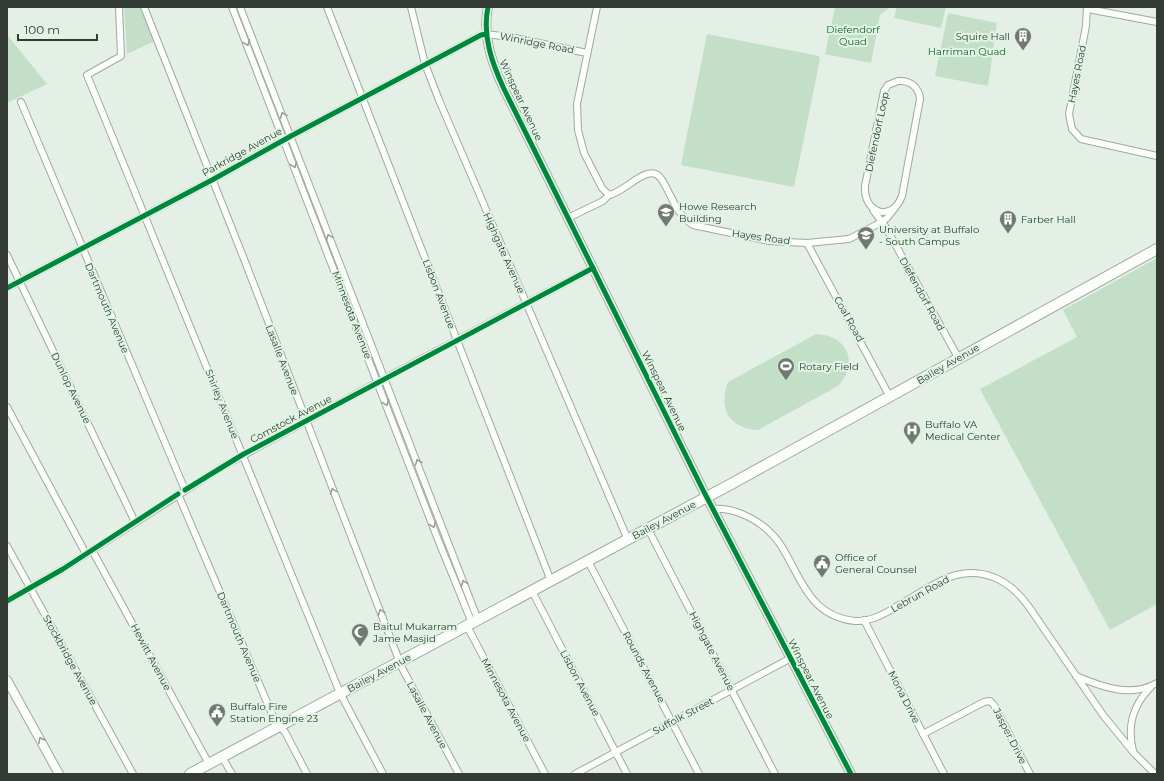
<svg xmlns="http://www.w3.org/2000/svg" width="1164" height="781" viewBox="0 0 1164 781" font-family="Montserrat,sans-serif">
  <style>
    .green { fill: #c4dfc8 }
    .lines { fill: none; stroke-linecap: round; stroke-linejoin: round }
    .minor-casing { stroke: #a0a8a1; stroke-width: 8 }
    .tertiary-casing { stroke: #a0a8a1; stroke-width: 10 }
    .primary-casing { stroke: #a0a8a1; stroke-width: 12 }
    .minor { stroke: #fbfdfb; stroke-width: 6 }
    .tertiary { stroke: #fbfdfb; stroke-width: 8 }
    .primary { stroke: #fbfdfb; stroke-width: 10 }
    .cycleway-casing { stroke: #e0f4e3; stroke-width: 8 }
    .cycleway { stroke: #00873e; stroke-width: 5 }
    .oneway { stroke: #979c98 }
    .labels { text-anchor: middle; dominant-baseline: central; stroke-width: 4; stroke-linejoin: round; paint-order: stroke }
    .park-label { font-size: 10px; fill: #115d2b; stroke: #e0f4e3 }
    .poi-label { font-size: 10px; fill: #333b34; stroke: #e0f4e3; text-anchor: start }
    .street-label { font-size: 10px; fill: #333b34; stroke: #e0f4e3 }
  </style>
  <rect width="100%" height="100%" fill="#e4f0e6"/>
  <g class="green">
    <path d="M124,7H141L155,41L127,54Z"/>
    <path d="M835,7H890L880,15L871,63L825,54Z"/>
    <path d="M897,7H946L941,28L894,18Z"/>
    <path d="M948,13L997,23L988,86L935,76Z"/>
    <path d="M243,23L284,128L283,129H282L242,24Z"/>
    <path d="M707,34L819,56L820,59L794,187L681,165Z"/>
    <path d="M7,35L47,84L7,103Z"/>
    <path d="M291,147L334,256L333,257L332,256L290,149Z"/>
    <path d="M1157,258V604L1110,630L980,389L1077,337L1063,310Z"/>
    <path d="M337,264L379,373V374L377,373L335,265Z"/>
    <path d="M816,334C848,335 859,363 838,386L758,430C729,429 718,408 728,382Z"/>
  </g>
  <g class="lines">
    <g class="minor-casing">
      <g id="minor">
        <path d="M119,7L121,56L87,75L340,693L383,774"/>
        <path d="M144,7L244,259L402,668L459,774"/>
        <path d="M232,7L437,537L472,623"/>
        <path d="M240,7L478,620"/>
        <path d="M327,7L551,581"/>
        <path d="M411,7L425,64L439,100L628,540"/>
        <path d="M597,7L577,104L578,130L584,153L602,188L609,195"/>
        <path d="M1087,7L1086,26L1069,114L1072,129L1081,139L1157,156"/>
        <path d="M1088,9L1157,22"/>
        <path d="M898,81C910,80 919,87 920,99L902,196C892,223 863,213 865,186L884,91L888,85Z"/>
        <path d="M21,102L185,490"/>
        <path d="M609,195C625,193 650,159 662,180C672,196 676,214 693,225L769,241L807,243L849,239L882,222L887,218L895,208"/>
        <path d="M873,210L885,226L959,359"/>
        <path d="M568,218L603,201L609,195"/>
        <path d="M807,243L890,397"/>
        <path d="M7,255L135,522"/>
        <path d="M7,288L212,180L291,136L481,35L486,34L510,37L587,53"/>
        <path d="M7,407L86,554"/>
        <path d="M178,494L275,721L285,732L307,774"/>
        <path d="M713,509C724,508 732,510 742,514C757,520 771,531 780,544C801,576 808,616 855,621C870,622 885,614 897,606C914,597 939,579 956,575C987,567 1012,583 1029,607L1103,715L1134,753L1155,774"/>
        <path d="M648,529L775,774"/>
        <path d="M7,546L133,774"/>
        <path d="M92,550L209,764"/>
        <path d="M588,561L699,774"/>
        <path d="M532,591L627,774"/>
        <path d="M7,601L63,569L222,467L376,383L593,268"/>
        <path d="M864,620L944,774"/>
        <path d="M467,626L545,774"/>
        <path d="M1076,676C1102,687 1131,698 1157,683"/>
        <path d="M923,734L984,702L990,701L994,705L1030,774"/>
        <path d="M1133,751C1127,727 1133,705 1150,688"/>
        <path d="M222,757L232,774"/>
        <path d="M575,774L791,658"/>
      </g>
    </g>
    <g class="tertiary-casing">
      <g id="tertiary">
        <path d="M488,7C482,36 492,63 504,89L703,490L851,774"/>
        <path d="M7,680L59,774"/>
      </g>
    </g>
    <g class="primary-casing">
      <path id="primary" d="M190,774L733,483L1157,249"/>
    </g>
    <use href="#minor" class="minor"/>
    <use href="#tertiary" class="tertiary"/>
    <use href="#primary" class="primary"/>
    <g class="cycleway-casing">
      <g id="cycleway">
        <path d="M488,7C482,36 492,63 504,89L703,490L851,774"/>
        <path d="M7,288L212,180L291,136L481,35L486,34"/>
        <path d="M185,490L242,455L593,268"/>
        <path d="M7,601L63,569L178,494"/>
      </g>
    </g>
    <use href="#cycleway" class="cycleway"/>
  </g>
  <defs><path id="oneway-chevron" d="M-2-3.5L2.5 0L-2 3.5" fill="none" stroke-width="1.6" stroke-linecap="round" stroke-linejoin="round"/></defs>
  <g class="oneway">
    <use href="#oneway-chevron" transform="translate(247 43) rotate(69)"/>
    <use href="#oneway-chevron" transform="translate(283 115) rotate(-111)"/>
    <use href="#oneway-chevron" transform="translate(294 165) rotate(69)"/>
    <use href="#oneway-chevron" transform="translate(329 237) rotate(-111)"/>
    <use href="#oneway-chevron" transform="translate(386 403) rotate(69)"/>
    <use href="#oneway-chevron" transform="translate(418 462) rotate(-111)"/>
    <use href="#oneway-chevron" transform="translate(333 491) rotate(-111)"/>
    <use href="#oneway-chevron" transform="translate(433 525) rotate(70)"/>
    <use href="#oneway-chevron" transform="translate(464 583) rotate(-111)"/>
    <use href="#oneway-chevron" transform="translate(381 612) rotate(-111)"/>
    <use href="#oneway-chevron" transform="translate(41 740) rotate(-119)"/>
  </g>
  <defs>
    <g id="building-pin" transform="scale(0.9)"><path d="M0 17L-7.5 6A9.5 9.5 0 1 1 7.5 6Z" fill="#717a72" stroke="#e0f4e3"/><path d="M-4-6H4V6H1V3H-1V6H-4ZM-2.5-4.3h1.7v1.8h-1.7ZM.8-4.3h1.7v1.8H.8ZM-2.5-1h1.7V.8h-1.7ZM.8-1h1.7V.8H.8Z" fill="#fff"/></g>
    <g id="university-pin" transform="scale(0.9)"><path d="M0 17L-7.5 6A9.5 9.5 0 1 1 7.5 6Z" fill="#717a72" stroke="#e0f4e3"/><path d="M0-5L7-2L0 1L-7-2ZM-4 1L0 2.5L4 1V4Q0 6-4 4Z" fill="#fff"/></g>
    <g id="stadium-pin" transform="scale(0.9)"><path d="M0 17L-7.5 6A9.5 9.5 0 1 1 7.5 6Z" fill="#717a72" stroke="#e0f4e3"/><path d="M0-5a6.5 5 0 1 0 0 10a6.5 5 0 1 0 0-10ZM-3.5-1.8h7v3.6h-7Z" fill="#fff"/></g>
    <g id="hospital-pin" transform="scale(0.9)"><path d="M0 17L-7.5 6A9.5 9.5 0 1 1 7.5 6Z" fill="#717a72" stroke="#e0f4e3"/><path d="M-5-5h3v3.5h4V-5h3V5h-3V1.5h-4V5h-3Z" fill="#fff"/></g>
    <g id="civic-pin" transform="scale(0.9)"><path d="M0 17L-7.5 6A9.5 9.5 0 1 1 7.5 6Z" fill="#717a72" stroke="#e0f4e3"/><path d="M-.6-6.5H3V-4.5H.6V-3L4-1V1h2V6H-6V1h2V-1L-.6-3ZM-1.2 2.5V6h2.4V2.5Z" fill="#fff"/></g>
    <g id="mosque-pin" transform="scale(0.9)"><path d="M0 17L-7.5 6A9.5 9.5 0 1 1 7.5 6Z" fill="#717a72" stroke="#e0f4e3"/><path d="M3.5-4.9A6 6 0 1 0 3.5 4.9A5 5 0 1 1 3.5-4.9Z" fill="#fff"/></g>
  </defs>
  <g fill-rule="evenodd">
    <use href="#building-pin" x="1023" y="36"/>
    <use href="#university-pin" x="666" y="212"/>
    <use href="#building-pin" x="1008" y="219"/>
    <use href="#university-pin" x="866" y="235"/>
    <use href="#stadium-pin" x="786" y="366"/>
    <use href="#hospital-pin" x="912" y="430"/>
    <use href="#civic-pin" x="822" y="563"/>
    <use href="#mosque-pin" x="360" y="632"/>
    <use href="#civic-pin" x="217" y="712"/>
  </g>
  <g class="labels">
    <g class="park-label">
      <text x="853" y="29">Diefendorf<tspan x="853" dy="12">Quad</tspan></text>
      <text x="967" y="51">Harriman Quad</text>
    </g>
    <g class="poi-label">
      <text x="1010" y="36" text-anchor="end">Squire Hall</text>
      <text x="679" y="206">Howe Research<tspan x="679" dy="12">Building</tspan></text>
      <text x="1021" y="219">Farber Hall</text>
      <text x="879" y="229">University at Buffalo<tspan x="879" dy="12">- South Campus</tspan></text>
      <text x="799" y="366">Rotary Field</text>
      <text x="925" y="424">Buffalo VA<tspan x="925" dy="12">Medical Center</tspan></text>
      <text x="835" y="557">Office of<tspan x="835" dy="12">General Counsel</tspan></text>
      <text x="373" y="626">Baitul Mukarram<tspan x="373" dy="12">Jame Masjid</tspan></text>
      <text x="230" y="706">Buffalo Fire<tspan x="230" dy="12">Station Engine 23</tspan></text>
    </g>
    <g class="street-label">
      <text transform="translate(537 43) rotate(11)">Winridge Road</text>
      <text transform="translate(1077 74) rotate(-79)">Hayes Road</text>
      <text transform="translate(521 100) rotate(65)">Winspear Avenue</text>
      <text transform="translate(877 132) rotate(-78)">Diefendorf Loop</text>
      <text transform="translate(242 152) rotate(-29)">Parkridge Avenue</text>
      <text transform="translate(761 237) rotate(8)">Hayes Road</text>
      <text transform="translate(504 253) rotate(66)">Highgate Avenue</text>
      <text transform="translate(439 294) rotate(69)">Lisbon Avenue</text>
      <text transform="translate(922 294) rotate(61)">Diefendorf Road</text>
      <text transform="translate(107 308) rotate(67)">Dartmouth Avenue</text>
      <text transform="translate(352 315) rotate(69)">Minnesota Avenue</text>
      <text transform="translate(849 319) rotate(61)">Coal Road</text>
      <text transform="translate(282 360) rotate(69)">Lasalle Avenue</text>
      <text transform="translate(948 364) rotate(-30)">Bailey Avenue</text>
      <text transform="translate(71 388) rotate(64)">Dunlop Avenue</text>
      <text transform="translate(664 391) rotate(64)">Winspear Avenue</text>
      <text transform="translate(222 404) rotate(68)">Shirley Avenue</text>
      <text transform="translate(291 419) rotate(-28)">Comstock Avenue</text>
      <text transform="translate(664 520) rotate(-28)">Bailey Avenue</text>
      <text transform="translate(920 594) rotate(-29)">Lebrun Road</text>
      <text transform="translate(239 637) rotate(67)">Dartmouth Avenue</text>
      <text transform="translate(712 651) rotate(63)">Highgate Avenue</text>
      <text transform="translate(151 657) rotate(62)">Hewitt Avenue</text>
      <text transform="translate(70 660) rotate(61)">Stockbridge Avenue</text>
      <text transform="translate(644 667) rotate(62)">Rounds Avenue</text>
      <text transform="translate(379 673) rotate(-28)">Bailey Avenue</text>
      <text transform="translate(811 679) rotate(63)">Winspear Avenue</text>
      <text transform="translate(580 683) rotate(62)">Lisbon Avenue</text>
      <text transform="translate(904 697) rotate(63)">Mona Drive</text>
      <text transform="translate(506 700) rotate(62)">Minnesota Avenue</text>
      <text transform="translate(427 715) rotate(62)">Lasalle Avenue</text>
      <text transform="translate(683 716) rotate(-28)">Suffolk Street</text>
      <text transform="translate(1010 736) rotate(63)">Jasper Drive</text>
    </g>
  </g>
  <rect width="1164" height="781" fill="none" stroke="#333b34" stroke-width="16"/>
  <path d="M18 34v6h79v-6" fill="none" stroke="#333b34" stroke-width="2"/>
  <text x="24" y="34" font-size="12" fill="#333b34" stroke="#e0f4e3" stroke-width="3" paint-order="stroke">100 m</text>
</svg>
